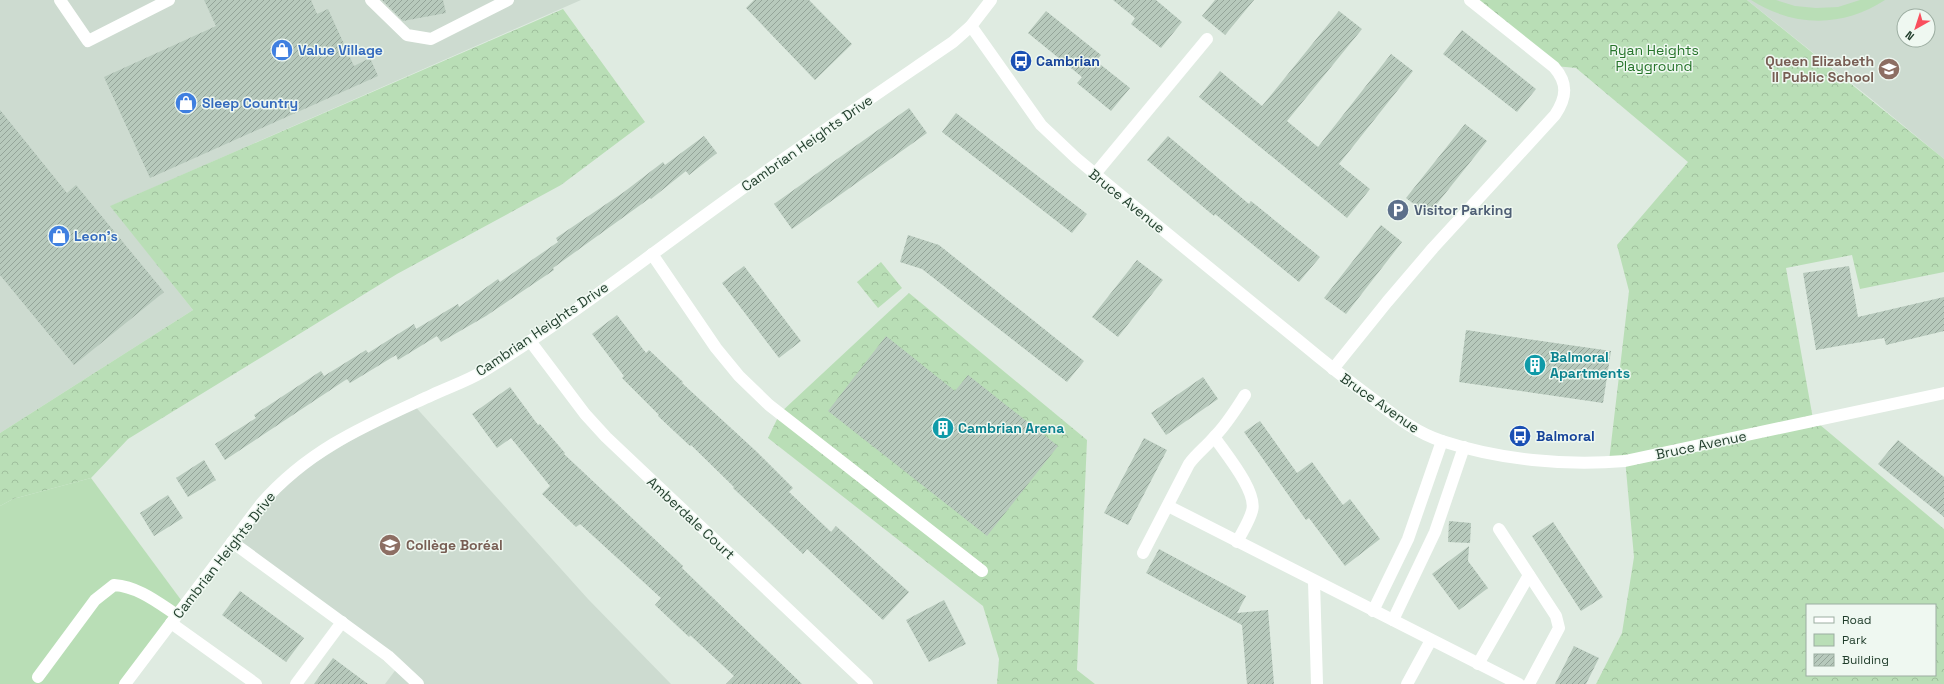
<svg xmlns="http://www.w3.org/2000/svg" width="1944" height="684" viewBox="0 0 1944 684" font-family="'Space Grotesk',sans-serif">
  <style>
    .built { fill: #cddbd0; fill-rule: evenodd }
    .green { fill: #b9deb6 }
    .forest { fill: url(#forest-crowns); fill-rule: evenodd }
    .building { fill: url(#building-hatch) }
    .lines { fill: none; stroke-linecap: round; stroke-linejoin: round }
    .minor { stroke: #fff; stroke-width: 12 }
    .labels { text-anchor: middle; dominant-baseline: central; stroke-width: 3; stroke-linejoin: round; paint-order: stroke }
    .shop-label { font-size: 14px; font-weight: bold; fill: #366cbe; stroke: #eff8f1; text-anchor: start }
    .park-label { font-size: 14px; fill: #27752b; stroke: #eff8f1 }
    .transit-label { font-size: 14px; font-weight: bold; fill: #164399; stroke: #eff8f1; text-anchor: start }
    .education-label { font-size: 14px; font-weight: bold; fill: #785e54; stroke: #eff8f1; text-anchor: end }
    .street-label { font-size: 14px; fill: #1f3c2a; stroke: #eff8f1 }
    .service-label { font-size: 14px; font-weight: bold; fill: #4e5e75; stroke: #eff8f1; text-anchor: start }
    .culture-label { font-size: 14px; font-weight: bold; fill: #0d838f; stroke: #eff8f1; text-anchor: start }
  </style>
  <defs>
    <pattern id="forest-crowns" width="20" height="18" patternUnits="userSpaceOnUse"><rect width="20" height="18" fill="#b9deb6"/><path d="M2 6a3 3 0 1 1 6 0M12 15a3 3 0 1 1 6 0" fill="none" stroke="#9fbf9d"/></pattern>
    <pattern id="building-hatch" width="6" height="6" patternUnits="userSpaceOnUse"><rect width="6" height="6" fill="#b7c9bc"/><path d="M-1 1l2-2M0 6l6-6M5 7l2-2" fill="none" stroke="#94a499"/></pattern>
  </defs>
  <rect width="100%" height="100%" fill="#dfebe1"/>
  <g class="built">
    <path d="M0,0H581L111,206L193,310L0,433Z"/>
    <path d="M1747,0H1944V159L1870,98ZM1904,16H1928V40H1904Z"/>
    <path d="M412,403L588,599L671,684H385L400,664L232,540L275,487Z"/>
  </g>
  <g class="green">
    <path d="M1751,0H1776L1795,6L1816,8L1838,7L1860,0H1885C1843,28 1793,27 1751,0Z"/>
    <path d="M91,478L184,604L124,684H0V506L13,499Z"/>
  </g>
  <g class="forest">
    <path d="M1472,0H1747L1944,159V272L1860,289L1852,255L1786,268L1813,419L1944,529V684H1596L1622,633L1634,557L1625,459L1609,461L1629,291L1617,245L1688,162L1576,68L1555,66ZM1807,605H1935V675H1807Z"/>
    <path d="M563,9L645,122L561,185L397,274L128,439L91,478L13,499L0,506V433L193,310L110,206Z"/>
    <path d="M881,262L902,288L878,308L857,282Z"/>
    <path d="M909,293L1087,440L1077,670L1095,684H997L999,659L983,606L768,438L780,413Z"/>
  </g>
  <g class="building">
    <path d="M204,0H311L317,14L328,9L354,66L370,58L378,76L150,178L104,77L216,26Z"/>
    <path d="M382,0H443L446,13L403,21Z"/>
    <path d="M754,0H809L852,44L815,80L746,8Z"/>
    <path d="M1113,0H1156L1182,22L1161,48L1131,24L1135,18Z"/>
    <path d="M1215,0H1254L1225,35L1202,16Z"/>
    <path d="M1046,11L1101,55L1096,61L1130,88L1111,111L1077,83L1082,77L1028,33Z"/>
    <path d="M1339,11L1362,29L1287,121L1318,147L1391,54L1413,71L1339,164L1370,189L1347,218L1199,97L1220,71L1262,106Z"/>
    <path d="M1462,30L1536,89L1517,112L1443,54Z"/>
    <path d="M909,108L927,133L792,229L774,204Z"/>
    <path d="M0,110L67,193L76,185L164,292L74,365L0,275Z"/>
    <path d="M956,113L1087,214L1072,233L942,132Z"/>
    <path d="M1465,124L1487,141L1428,215L1406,198Z"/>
    <path d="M704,136L717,153L689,175L686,171L651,199L650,198L553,268L554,270L486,316L441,342L437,336L398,360L396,355L350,383L347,379L225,460L215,444L256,418L254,415L321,371L324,376L366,350L368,353L414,324L416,329L458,304L459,307L498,279L500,282L558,242L556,238L624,192L663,162L665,165Z"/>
    <path d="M1168,136L1249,204L1251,201L1320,257L1299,282L1215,214L1214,216L1147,160Z"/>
    <path d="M1381,225L1402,242L1346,314L1324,298Z"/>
    <path d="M908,235L939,245L1084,361L1067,382L922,269L900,262Z"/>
    <path d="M1137,260L1163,280L1118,337L1092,317Z"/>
    <path d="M744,266L801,341L779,358L722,283Z"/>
    <path d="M1849,266L1858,317L1944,297V331L1886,345L1884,338L1816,350L1803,273Z"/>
    <path d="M617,315L646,353L649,350L683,382L682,383L757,452L793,488L789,492L831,532L836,526L909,592L883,620L807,549L803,554L733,488L734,487L691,445L690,446L658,416L659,415L622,378L624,376L592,334Z"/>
    <path d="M1466,330L1611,351L1603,403L1459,382Z"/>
    <path d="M886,336L955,391L968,375L1058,446L987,536L828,411Z"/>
    <path d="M1203,377L1218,399L1166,435L1151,413Z"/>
    <path d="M510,387L538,425L540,424L565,453L564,454L683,566L682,568L802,684H726L734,676L690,635L689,637L655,605L661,598L580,524L576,527L542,494L550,486L511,438L497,448L472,414Z"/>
    <path d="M1260,421L1297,473L1312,462L1343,505L1350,499L1380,539L1345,566L1309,518L1306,520L1244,432Z"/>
    <path d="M1144,438L1167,450L1128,525L1104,513Z"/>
    <path d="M1898,440L1944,477V517L1878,464Z"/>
    <path d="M204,460L216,480L188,497L176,478Z"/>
    <path d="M168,495L183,518L154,536L140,513Z"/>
    <path d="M1449,521L1471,523L1470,543L1448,542Z"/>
    <path d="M1553,522L1603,597L1581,611L1532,536Z"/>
    <path d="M1469,546L1468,561L1488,588L1459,610L1432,574Z"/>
    <path d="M1159,549L1246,596L1237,613L1268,610L1274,684H1247L1242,625L1146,573Z"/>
    <path d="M240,591L304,638L286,662L222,615Z"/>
    <path d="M944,600L966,644L929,662L906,620Z"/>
    <path d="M1574,646L1599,658L1586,684H1555Z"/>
    <path d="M333,658L368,684H314Z"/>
  </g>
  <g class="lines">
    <g class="minor">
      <path d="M60,0L88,41L169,0"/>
      <path d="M371,0L407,35L431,39L508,0"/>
      <path d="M971,26L1041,125L1076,158C1150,220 1224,280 1298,340C1322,360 1347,380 1373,399C1394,415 1416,433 1442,441C1500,460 1565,466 1625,461L1944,393"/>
      <path d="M1095,174L1207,39"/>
      <path d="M652,254L716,348L739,376L769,405L982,571"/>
      <path d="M530,341L585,414L606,437L867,684"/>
      <path d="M1333,369L1387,302L1433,248L1555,115C1567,97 1568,83 1554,67L1470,0"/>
      <path d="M1215,438C1225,453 1258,492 1252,511C1249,522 1242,532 1237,542"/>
      <path d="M1168,506L1519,684"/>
      <path d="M1499,529L1556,616L1559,628L1529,684"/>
      <path d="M232,542L388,656L418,684"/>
      <path d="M1143,553L1189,464C1197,453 1207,446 1215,436C1227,424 1236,409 1245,395"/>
      <path d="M1314,581L1317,684"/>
      <path d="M1373,611L1408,539L1442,441"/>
      <path d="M1393,620L1435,532L1464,447"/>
      <path d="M171,623L256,684"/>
      <path d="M1478,664L1529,575"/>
      <path d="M38,677L95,600L114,585C139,587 157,602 177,615"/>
      <path d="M125,684L261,504C310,448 367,425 432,395C449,387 467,381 482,372C570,318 652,253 736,193C807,141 880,92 953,42L971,26L991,0"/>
      <path d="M296,684L342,622"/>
      <path d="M1407,684L1431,640"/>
    </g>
  </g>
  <defs>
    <g id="shop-disc" transform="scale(1.15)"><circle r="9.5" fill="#3f7fe0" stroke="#eff8f1"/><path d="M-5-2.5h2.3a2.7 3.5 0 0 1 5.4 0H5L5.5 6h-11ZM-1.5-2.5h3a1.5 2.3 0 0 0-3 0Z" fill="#fff"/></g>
    <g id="bus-disc" transform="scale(1.15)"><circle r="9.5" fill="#1a4fb4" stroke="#eff8f1"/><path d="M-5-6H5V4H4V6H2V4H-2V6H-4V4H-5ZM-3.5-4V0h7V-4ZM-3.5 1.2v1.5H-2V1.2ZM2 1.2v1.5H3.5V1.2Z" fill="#fff"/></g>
    <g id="school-disc" transform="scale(1.15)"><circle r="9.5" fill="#8d6e63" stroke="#eff8f1"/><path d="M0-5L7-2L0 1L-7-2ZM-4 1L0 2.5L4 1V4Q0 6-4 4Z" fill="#fff"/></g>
    <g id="parking-disc" transform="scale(1.15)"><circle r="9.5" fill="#5c6f8a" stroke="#eff8f1"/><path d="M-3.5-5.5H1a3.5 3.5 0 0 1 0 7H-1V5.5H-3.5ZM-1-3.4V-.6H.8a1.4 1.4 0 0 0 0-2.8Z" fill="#fff"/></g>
    <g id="building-disc" transform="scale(1.15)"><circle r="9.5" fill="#0f9aa8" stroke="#eff8f1"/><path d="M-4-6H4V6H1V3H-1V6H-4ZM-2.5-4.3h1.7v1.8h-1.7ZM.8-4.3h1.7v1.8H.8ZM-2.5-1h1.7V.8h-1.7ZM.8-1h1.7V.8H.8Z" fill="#fff"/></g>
    <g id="university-disc" transform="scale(1.15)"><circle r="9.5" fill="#8d6e63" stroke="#eff8f1"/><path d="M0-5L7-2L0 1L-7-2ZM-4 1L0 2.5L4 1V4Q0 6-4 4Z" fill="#fff"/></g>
  </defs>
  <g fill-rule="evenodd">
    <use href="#shop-disc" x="282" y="50"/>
    <use href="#bus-disc" x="1021" y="61"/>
    <use href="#school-disc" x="1889" y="69"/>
    <use href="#shop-disc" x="186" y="103"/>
    <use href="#parking-disc" x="1398" y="210"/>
    <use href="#shop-disc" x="59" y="236"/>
    <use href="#building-disc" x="1535" y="365"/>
    <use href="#building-disc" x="943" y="428"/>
    <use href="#bus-disc" x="1520" y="436"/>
    <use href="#university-disc" x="390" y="545"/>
  </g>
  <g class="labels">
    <g class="shop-label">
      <text x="298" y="50">Value Village</text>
      <text x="202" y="103">Sleep Country</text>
      <text x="74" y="236">Leon's</text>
    </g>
    <g class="park-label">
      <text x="1654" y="50">Ryan Heights<tspan x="1654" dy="16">Playground</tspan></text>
    </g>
    <g class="transit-label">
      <text x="1036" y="61">Cambrian</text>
      <text x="1536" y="436">Balmoral</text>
    </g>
    <g class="education-label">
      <text x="1874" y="61">Queen Elizabeth<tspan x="1874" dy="16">II Public School</tspan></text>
      <text x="406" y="545" text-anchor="start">Collège Boréal</text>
    </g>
    <g class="street-label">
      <text transform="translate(807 143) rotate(-35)">Cambrian Heights Drive</text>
      <text transform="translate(1127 201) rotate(39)">Bruce Avenue</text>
      <text transform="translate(542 329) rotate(-34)">Cambrian Heights Drive</text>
      <text transform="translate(1380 403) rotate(35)">Bruce Avenue</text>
      <text transform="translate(1701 445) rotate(-12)">Bruce Avenue</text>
      <text transform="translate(691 518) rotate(43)">Amberdale Court</text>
      <text transform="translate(224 555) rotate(-52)">Cambrian Heights Drive</text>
    </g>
    <g class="service-label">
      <text x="1414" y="210">Visitor Parking</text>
    </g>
    <g class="culture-label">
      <text x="1550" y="357">Balmoral<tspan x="1550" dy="16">Apartments</tspan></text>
      <text x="958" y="428">Cambrian Arena</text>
    </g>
  </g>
  <rect x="1806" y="604" width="130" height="72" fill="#eff8f1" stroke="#9cada1"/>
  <rect x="1814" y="617" width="20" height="6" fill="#ffffff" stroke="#9cada1"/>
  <text x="1842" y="624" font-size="12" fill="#1f3c2a">Road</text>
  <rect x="1814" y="634" width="20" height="12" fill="#b9deb6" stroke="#9cada1"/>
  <text x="1842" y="644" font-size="12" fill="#1f3c2a">Park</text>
  <rect x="1814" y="654" width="20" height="12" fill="url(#building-hatch)" stroke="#9cada1"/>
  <text x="1842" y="664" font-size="12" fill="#1f3c2a">Building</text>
  <g transform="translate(1916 28) rotate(219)"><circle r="19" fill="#eff8f1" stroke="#9cada1"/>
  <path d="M0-3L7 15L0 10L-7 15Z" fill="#f94e5d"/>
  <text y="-6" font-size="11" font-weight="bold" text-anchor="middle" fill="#1f3c2a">N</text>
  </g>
</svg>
